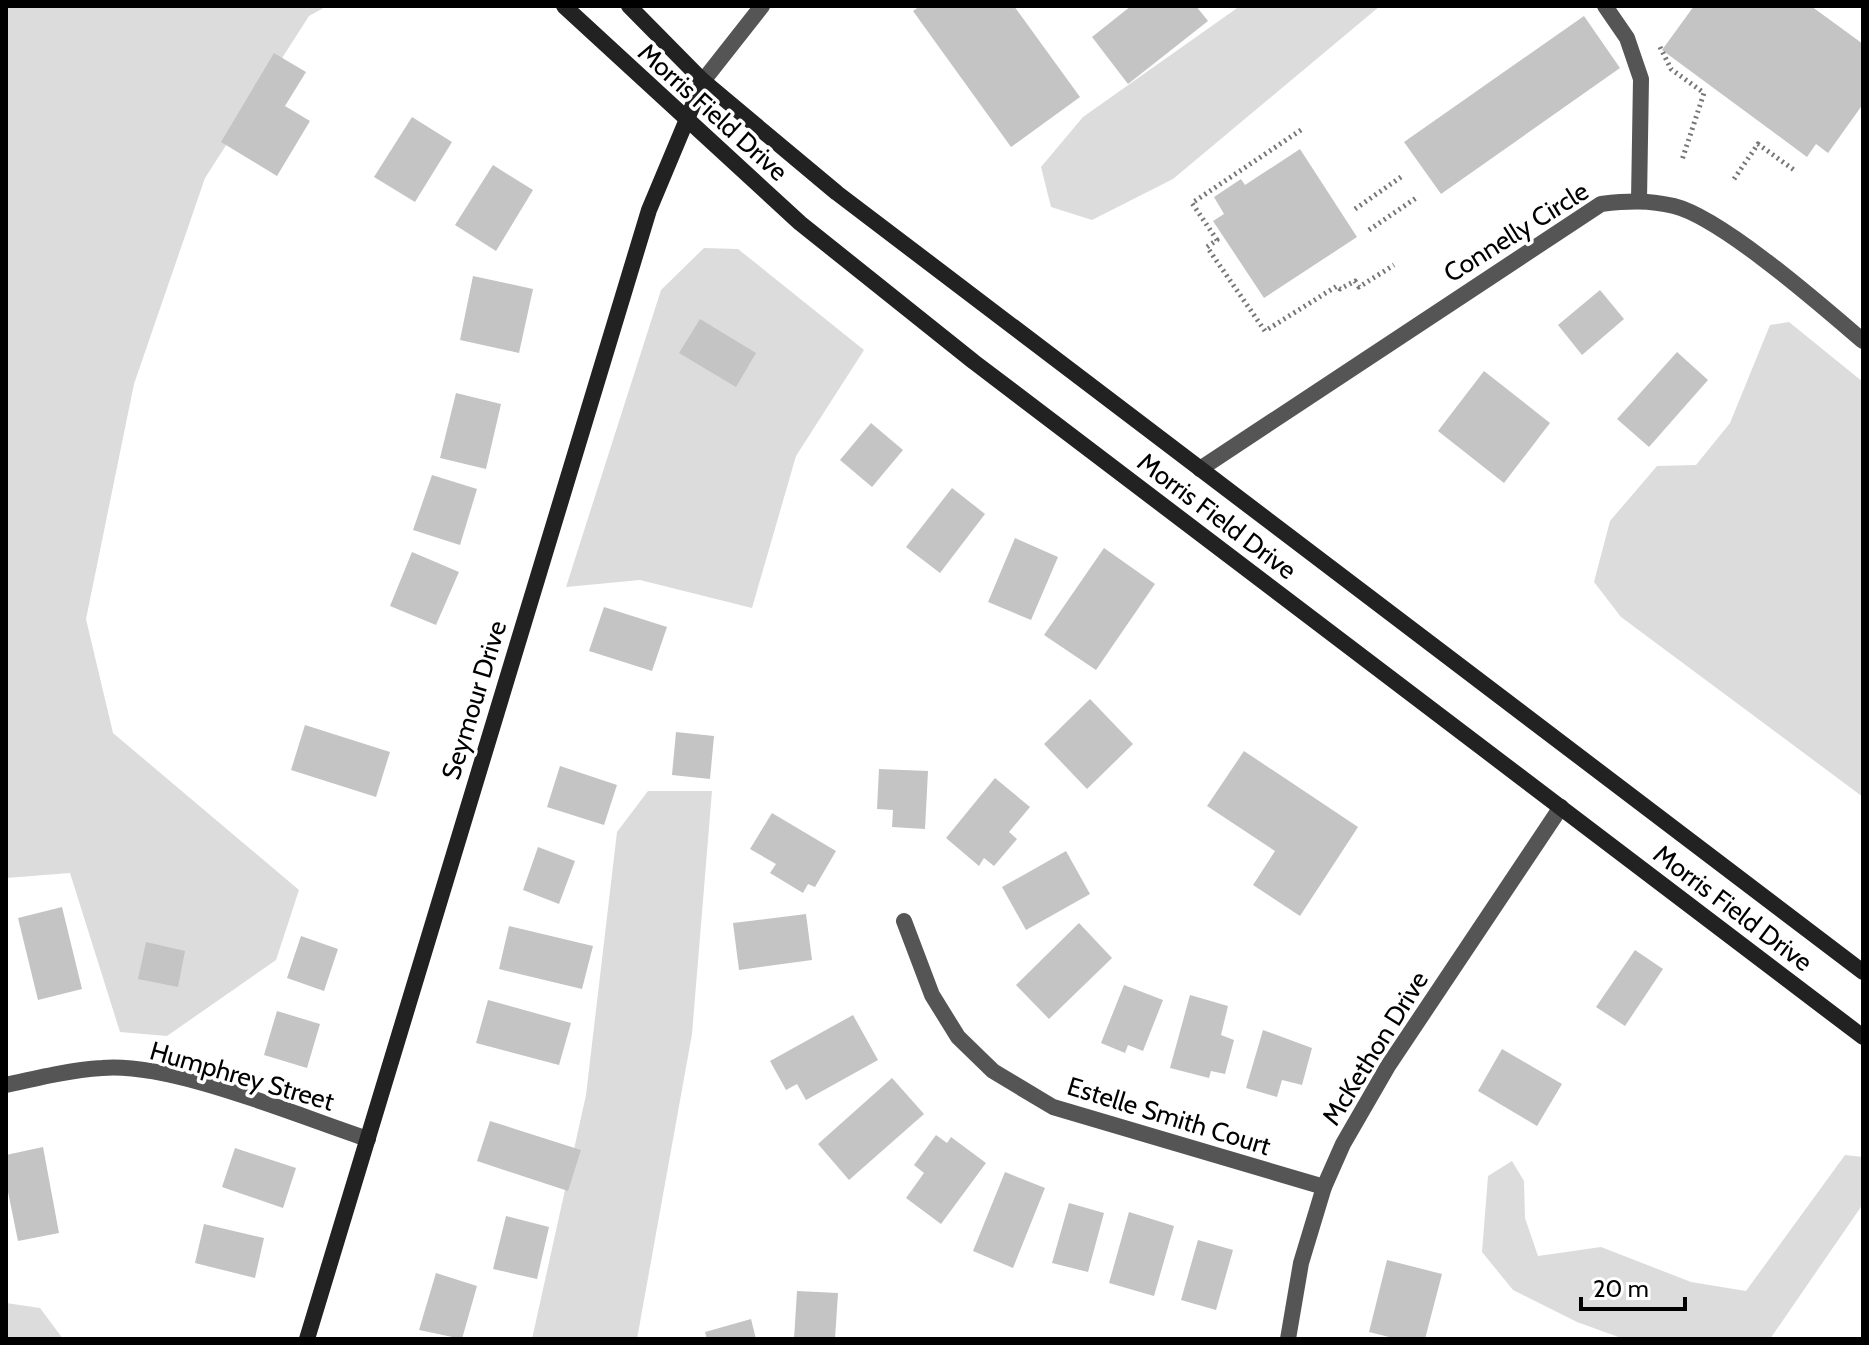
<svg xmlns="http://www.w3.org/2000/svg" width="1869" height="1345" viewBox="0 0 1869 1345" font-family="Cabin,sans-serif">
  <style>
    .green { fill: #dcdcdc }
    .building { fill: #c4c4c4 }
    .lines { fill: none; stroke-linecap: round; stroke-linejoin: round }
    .path { stroke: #777; stroke-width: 5; stroke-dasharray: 2 4; stroke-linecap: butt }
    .lane { stroke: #555; stroke-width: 16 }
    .street { stroke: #555; stroke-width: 16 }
    .secondary { stroke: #222; stroke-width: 16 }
    .labels { text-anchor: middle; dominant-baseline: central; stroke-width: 7; stroke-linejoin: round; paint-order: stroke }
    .street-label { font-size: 26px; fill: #000; stroke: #fff }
  </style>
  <rect width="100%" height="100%" fill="#fff"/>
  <g class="green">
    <path d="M6,6H327L309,16L205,178L134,384L86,619L113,733L299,890L276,960L167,1036L120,1032L70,873L6,878Z"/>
    <path d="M1240,6H1380L1173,179L1092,220L1051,207L1041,167L1083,117Z"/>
    <path d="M704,248L738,249L864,350L796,456L752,608L640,580L566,587L661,290Z"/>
    <path d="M1789,322L1863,382V797L1621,617L1594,582L1610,521L1657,466L1696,465L1730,423L1770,325Z"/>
    <path d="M648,791H712L692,1034L637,1339H532L586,1095L617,832Z"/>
    <path d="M1845,1155L1863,1157V1204L1770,1339H1624L1577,1322L1513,1290L1482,1252L1488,1176L1512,1161L1524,1181L1525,1218L1538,1256L1601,1247L1691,1282L1746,1291Z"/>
    <path d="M6,1303L40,1308L63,1339H6Z"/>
  </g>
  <g class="building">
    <path d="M920,6H1014L1080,97L1011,147L913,11Z"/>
    <path d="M1131,6H1196L1208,21L1128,84L1092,37Z"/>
    <path d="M1694,6H1811L1863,44V104L1828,153L1816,144L1807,157L1662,50Z"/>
    <path d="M1584,16L1620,68L1441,194L1404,142Z"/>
    <path d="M274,53L306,72L285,106L310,121L277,176L221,142Z"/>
    <path d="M412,117L452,142L415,202L374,177Z"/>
    <path d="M1300,149L1357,237L1264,298L1213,221L1224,214L1214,197L1241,179L1245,185Z"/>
    <path d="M493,165L533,190L496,251L455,225Z"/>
    <path d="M473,276L533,289L519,353L460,340Z"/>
    <path d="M1600,290L1624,319L1582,355L1558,325Z"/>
    <path d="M700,319L756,353L736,387L679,353Z"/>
    <path d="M1677,352L1708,380L1649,447L1617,419Z"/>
    <path d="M1484,371L1550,423L1504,483L1438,431Z"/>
    <path d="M456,393L501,404L486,469L440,458Z"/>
    <path d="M871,423L903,450L872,487L840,460Z"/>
    <path d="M432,475L477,489L460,545L413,530Z"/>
    <path d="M952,488L985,514L940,573L906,547Z"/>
    <path d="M1015,538L1058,557L1031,620L988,602Z"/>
    <path d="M1104,548L1155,584L1096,670L1044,635Z"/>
    <path d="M412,552L459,572L436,625L390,606Z"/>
    <path d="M604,607L667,627L652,671L589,651Z"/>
    <path d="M1090,699L1133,744L1087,789L1044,744Z"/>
    <path d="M305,725L390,752L376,797L291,770Z"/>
    <path d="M676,732L714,736L710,779L672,775Z"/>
    <path d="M1244,751L1358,827L1300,916L1253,885L1275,851L1207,806Z"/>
    <path d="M560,766L617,785L604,825L547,807Z"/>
    <path d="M879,769L928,771L925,829L892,827L893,810L877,809Z"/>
    <path d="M995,778L1030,807L1009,832L1017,839L994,866L984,858L979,866L946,838Z"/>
    <path d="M772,813L836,851L815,887L808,884L803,893L770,873L776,864L750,849Z"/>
    <path d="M538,847L575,861L559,904L523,890Z"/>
    <path d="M1066,851L1090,894L1026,930L1002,887Z"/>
    <path d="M62,907L82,989L38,1000L18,918Z"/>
    <path d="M806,914L812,960L739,970L733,923Z"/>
    <path d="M1079,923L1112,958L1049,1019L1016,985Z"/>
    <path d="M509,926L593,946L582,989L499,969Z"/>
    <path d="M301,936L338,949L324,991L287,978Z"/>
    <path d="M146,942L185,951L178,987L138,979Z"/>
    <path d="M1635,950L1663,969L1625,1026L1596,1007Z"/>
    <path d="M1124,985L1163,1000L1143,1051L1128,1045L1125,1053L1101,1043Z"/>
    <path d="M1190,995L1228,1006L1221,1035L1234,1040L1225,1074L1211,1071L1209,1078L1170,1068Z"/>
    <path d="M488,1000L571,1023L559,1065L476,1043Z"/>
    <path d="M277,1011L320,1024L307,1068L264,1055Z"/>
    <path d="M853,1015L878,1060L806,1100L797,1084L786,1090L770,1061Z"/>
    <path d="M1263,1030L1312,1048L1302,1085L1282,1080L1277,1097L1246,1088Z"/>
    <path d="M1502,1049L1562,1084L1537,1126L1478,1091Z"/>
    <path d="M892,1078L924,1114L849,1180L818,1144Z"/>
    <path d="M490,1121L581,1150L568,1191L477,1161Z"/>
    <path d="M936,1135L947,1143L951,1137L986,1163L941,1224L906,1198L924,1173L914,1165Z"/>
    <path d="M43,1147L59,1233L18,1241L6,1182V1155Z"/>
    <path d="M235,1148L296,1168L283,1208L222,1187Z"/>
    <path d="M1005,1172L1045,1188L1013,1268L973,1251Z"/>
    <path d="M1069,1203L1104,1213L1088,1272L1052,1263Z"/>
    <path d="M1129,1212L1174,1226L1154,1296L1109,1283Z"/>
    <path d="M506,1216L549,1227L537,1279L493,1269Z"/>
    <path d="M204,1224L264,1238L255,1278L195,1263Z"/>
    <path d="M1198,1240L1233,1250L1216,1310L1181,1300Z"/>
    <path d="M1387,1260L1442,1274L1425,1339H1397L1369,1332Z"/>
    <path d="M436,1273L477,1286L462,1339L419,1330Z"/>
    <path d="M797,1291L838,1293L835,1339H794Z"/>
    <path d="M751,1319L756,1339H707L705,1332Z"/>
  </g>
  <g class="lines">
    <g class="path">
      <path d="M1660,47L1671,69L1704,93L1682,160"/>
      <path d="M1301,130L1192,203L1217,240L1207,247L1265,331L1337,286L1340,289L1355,281L1359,287L1394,265"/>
      <path d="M1734,179L1758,144L1794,170"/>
      <path d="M1355,209L1401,177"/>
      <path d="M1369,230L1416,198"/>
    </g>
    <path class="lane" d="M1605,6L1627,38L1641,79L1639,200"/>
    <g class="street">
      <path d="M703,81L762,6"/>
      <path d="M1200,469L1601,204C1627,201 1649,200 1674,206C1722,218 1822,306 1863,341"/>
      <path d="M904,921L932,995L958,1037L993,1071L1053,1107L1324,1187"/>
      <path d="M6,1085C37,1078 70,1070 102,1068C172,1062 298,1116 368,1139"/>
      <path d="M1288,1339L1301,1263L1324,1187L1343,1144L1388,1066L1561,807"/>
    </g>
    <g class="secondary">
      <path d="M564,6L800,223L974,362L1863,1037"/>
      <path d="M629,6L703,81L837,193L1863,972"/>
      <path d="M307,1339L649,210L703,81"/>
    </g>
  </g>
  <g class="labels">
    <g class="street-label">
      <text transform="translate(713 112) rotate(42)">Morris Field Drive</text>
      <text transform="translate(1516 232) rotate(-32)">Connelly Circle</text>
      <text transform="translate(1217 516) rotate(37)">Morris Field Drive</text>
      <text transform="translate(474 700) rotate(-73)">Seymour Drive</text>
      <text transform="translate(1733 908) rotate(37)">Morris Field Drive</text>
      <text transform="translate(1375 1048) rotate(-58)">McKethon Drive</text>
      <text transform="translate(242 1076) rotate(16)">Humphrey Street</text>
      <text transform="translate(1169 1116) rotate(17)">Estelle Smith Court</text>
    </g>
  </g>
  <rect width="1869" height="1345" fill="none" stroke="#000000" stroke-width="16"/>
  <path d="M1581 1297v12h104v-12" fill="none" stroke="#000000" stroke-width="4"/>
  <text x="1593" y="1297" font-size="24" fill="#000000" stroke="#ffffff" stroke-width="6" paint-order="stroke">20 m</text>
</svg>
